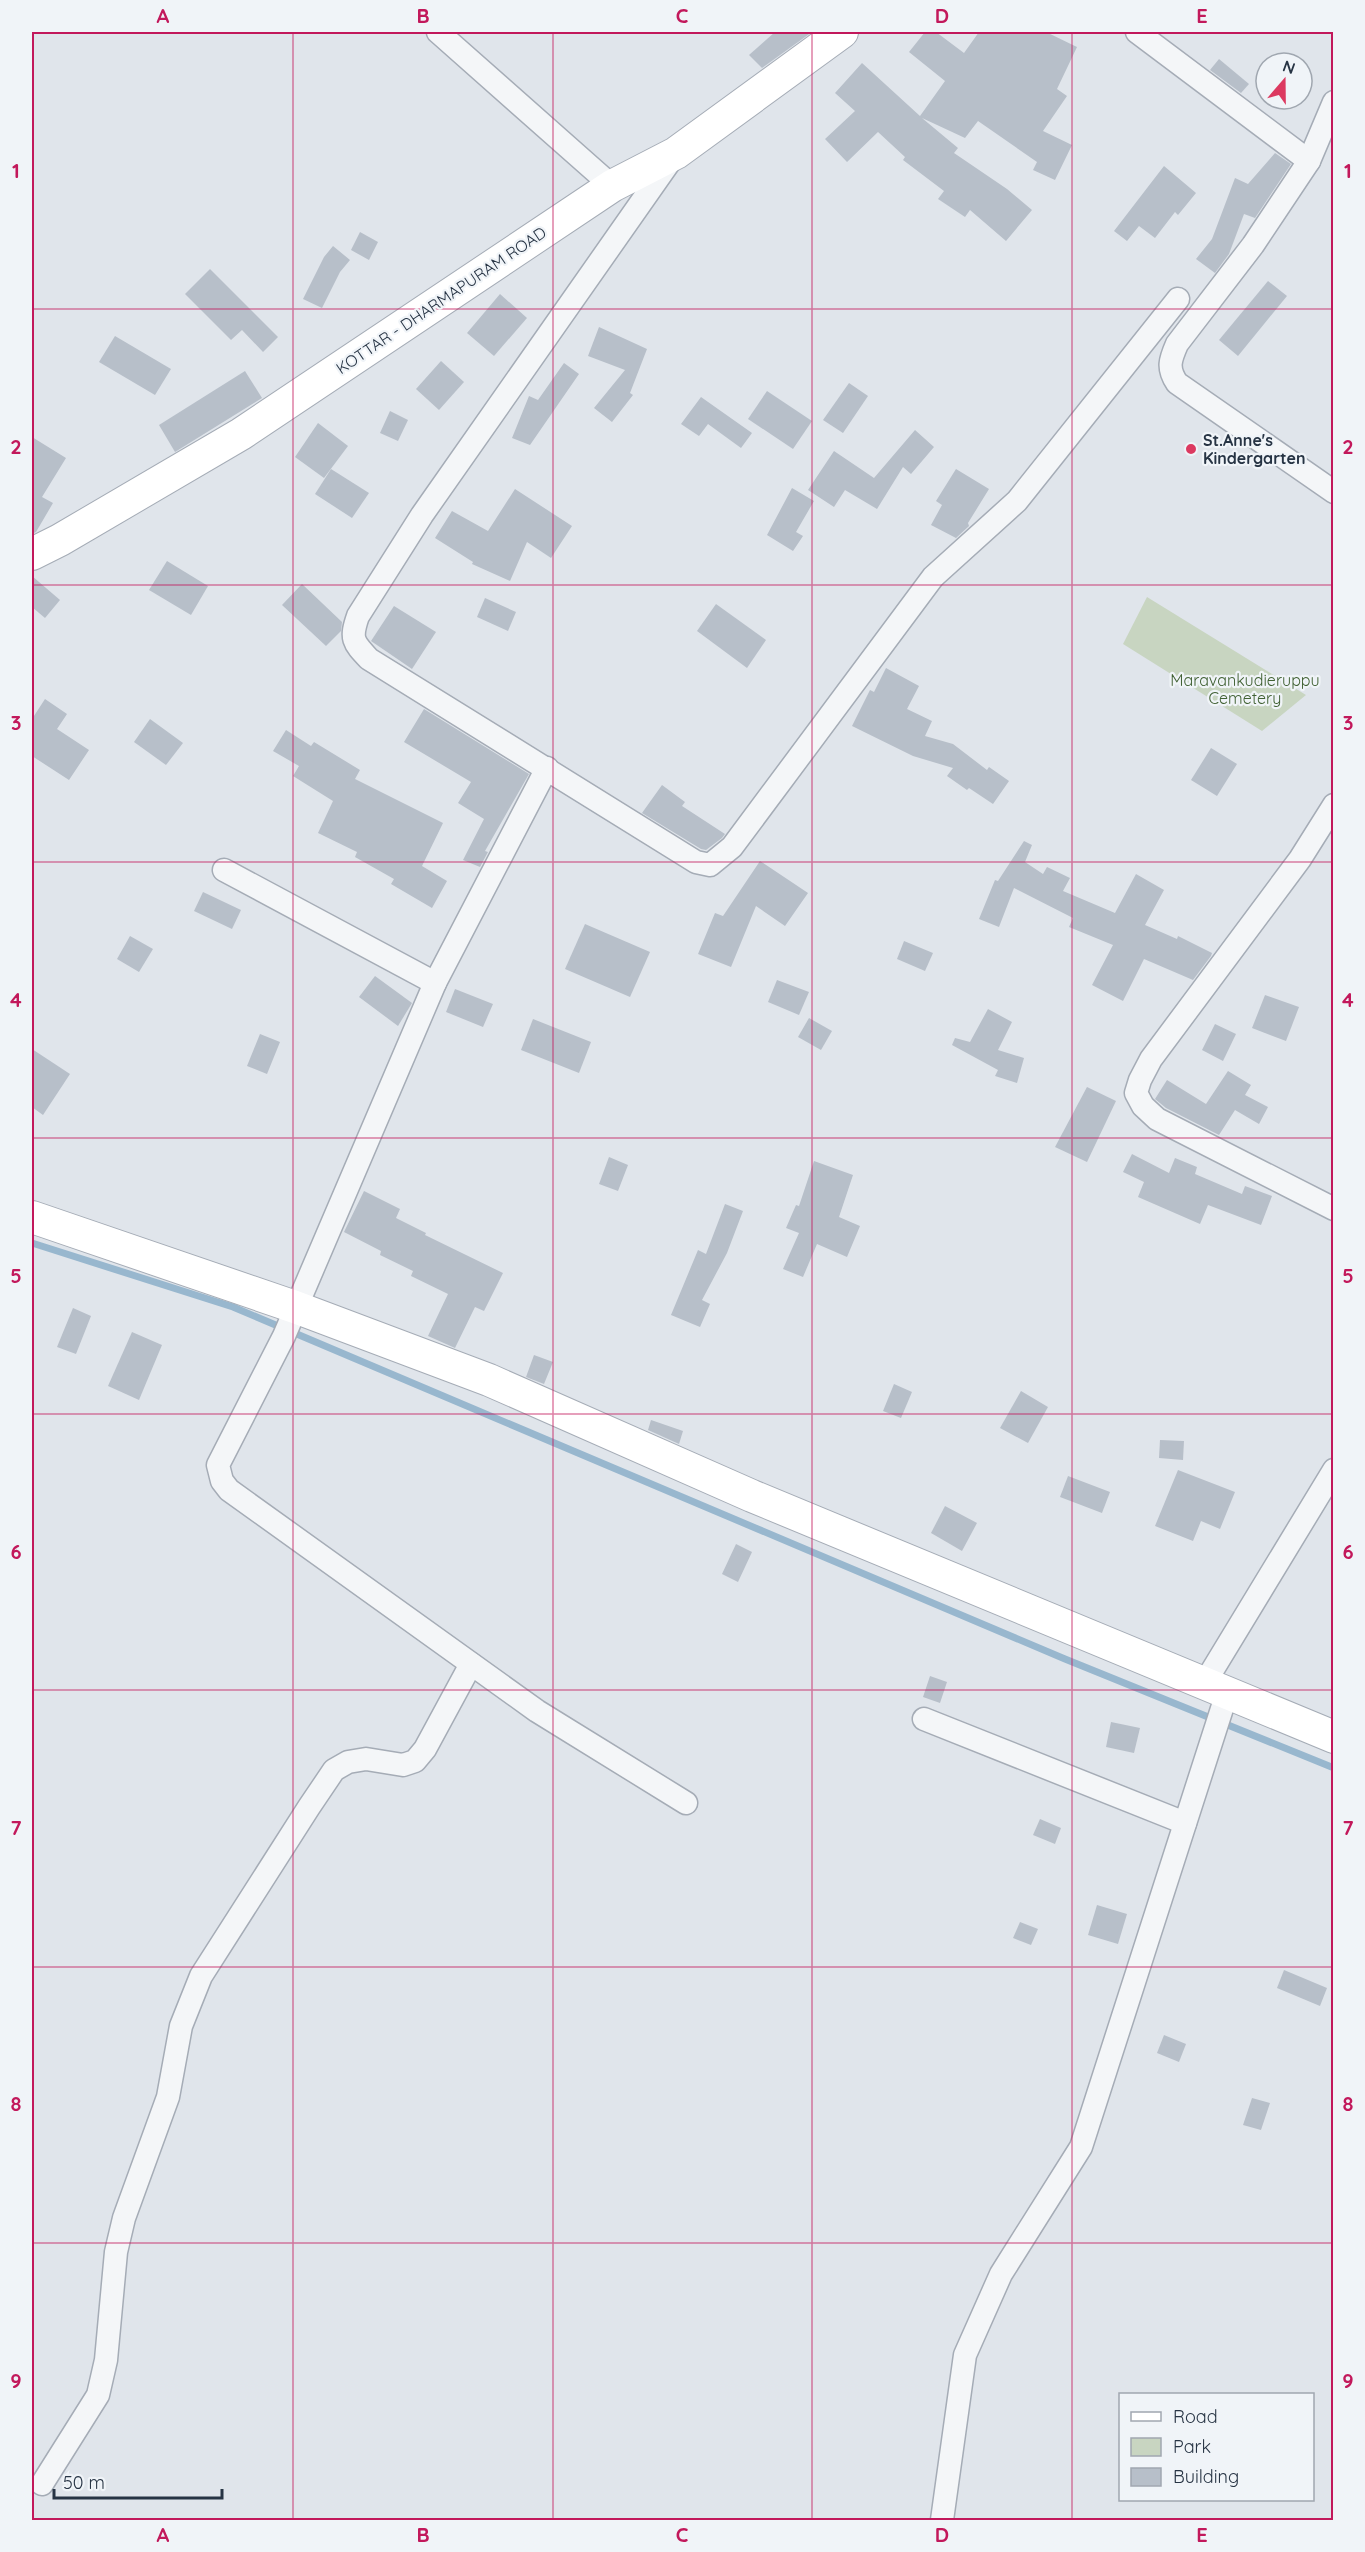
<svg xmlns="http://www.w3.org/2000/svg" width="1365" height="2552" viewBox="0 0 1365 2552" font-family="Quicksand,sans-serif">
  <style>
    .green { fill: #c8d5c1 }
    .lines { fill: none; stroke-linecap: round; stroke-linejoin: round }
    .stream { stroke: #98b7ce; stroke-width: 7 }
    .building { fill: #b7bfc9 }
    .street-casing { stroke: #a5acb6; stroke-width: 25 }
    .secondary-casing { stroke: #a5acb6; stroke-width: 34 }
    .street { stroke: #f4f6f8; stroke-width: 22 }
    .secondary { stroke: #fff; stroke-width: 32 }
    .grid { fill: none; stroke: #c2185b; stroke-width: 1.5; stroke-opacity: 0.55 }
    .poi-dot { fill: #dc3960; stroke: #f0f4f8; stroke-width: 2 }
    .labels { text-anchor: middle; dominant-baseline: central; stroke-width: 4.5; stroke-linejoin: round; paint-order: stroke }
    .street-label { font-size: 16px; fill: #273444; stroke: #f0f4f8 }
    .poi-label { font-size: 16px; font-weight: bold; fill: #273444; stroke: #f0f4f8; text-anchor: start }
    .park-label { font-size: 16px; fill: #406133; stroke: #f0f4f8 }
    .neatline { fill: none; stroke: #c2185b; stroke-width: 2 }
    .grid-label { font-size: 20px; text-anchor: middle; font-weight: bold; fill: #c2185b }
  </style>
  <rect width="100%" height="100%" fill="#e0e5eb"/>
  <path class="green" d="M1147,597L1306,695L1262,731L1123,644Z"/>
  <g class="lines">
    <path class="stream" d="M32,1243L233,1307L1065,1659L1334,1768"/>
  </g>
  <g class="building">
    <path d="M775,32H812L762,68L749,55Z"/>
    <path d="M925,32H936L964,53L979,32H1046L1077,47L1057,89L1067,96L1043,131L1072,145L1055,180L1033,170L1037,162L978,121L965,138L922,118L958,148L954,153L1007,189L1032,210L1006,241L970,210L965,217L938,199L944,191L903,160L905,157L878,132L847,162L825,139L855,111L835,93L862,63L920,116L945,81L909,52Z"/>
    <path d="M1219,59L1249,84L1241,93L1210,70Z"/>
    <path d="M1275,153L1291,164L1255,218L1244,214L1229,254L1215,273L1196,259L1212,239L1235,178L1248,184Z"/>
    <path d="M1164,166L1196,193L1178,215L1175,212L1155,238L1139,226L1127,241L1114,231Z"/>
    <path d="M360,232L378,242L369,260L351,250Z"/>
    <path d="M333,246L350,260L340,272L322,308L303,299L324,257Z"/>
    <path d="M210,269L278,337L263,352L242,330L231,340L185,294Z"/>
    <path d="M1268,281L1287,296L1238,356L1219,340Z"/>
    <path d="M500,294L527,318L494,356L467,333Z"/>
    <path d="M599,327L647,349L630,393L633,395L612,422L594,408L625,370L588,356Z"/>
    <path d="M115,336L171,369L155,395L99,362Z"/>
    <path d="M441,361L464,382L439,410L416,389Z"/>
    <path d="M564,363L579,374L530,445L512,438L529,396L538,400Z"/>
    <path d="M245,371L262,398L175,452L159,425Z"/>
    <path d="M849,383L868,396L843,433L823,420Z"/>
    <path d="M767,391L812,421L793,449L748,419Z"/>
    <path d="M701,397L752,433L741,448L708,424L699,436L681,424Z"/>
    <path d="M390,411L408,420L398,441L380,433Z"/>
    <path d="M318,423L348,446L324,478L295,457Z"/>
    <path d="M915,430L934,447L911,474L903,467L877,509L845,490L834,507L808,490L834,451L874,478Z"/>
    <path d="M32,437L66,458L42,497L53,503L36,532L32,534Z"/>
    <path d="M331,469L369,493L352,518L315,494Z"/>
    <path d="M956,469L989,489L968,523L969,526L956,538L931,525L942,505L936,501Z"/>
    <path d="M792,488L814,501L796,532L803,536L793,551L767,535Z"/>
    <path d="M515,489L572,526L551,558L527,542L510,581L472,564L473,562L435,538L452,511L488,531Z"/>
    <path d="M167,561L208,586L191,615L149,590Z"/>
    <path d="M32,576L60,600L45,618L32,607Z"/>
    <path d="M302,584L342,622L341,631L326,646L282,605Z"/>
    <path d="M485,598L516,612L508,631L477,617Z"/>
    <path d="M716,604L766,640L747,668L697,631Z"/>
    <path d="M394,606L436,632L412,669L371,641Z"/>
    <path d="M886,668L919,686L907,709L932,721L925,736L953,744L987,770L989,767L1009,781L993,804L969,788L967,790L947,776L953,768L913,756L852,726L870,690L874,692Z"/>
    <path d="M45,699L67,714L57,729L89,750L69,780L32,756V719Z"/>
    <path d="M424,709L529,774L485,851L488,852L480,867L463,860L484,819L458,803L471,782L404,742Z"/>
    <path d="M150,719L183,743L166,765L134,742Z"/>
    <path d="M286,730L311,746L314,742L360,770L355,779L443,823L422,866L447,881L432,908L391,884L394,879L355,857L357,852L318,833L333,801L293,776L299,766L273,751Z"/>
    <path d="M1211,748L1237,764L1217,796L1191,780Z"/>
    <path d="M662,785L685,802L682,806L725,834L722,838L706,850L701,849L642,813Z"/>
    <path d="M1024,841L1032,845L1025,862L1043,874L1047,867L1070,878L1063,891L1115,913L1136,874L1164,890L1145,925L1177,939L1178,936L1212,953L1211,956L1193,980L1144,959L1123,1001L1092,985L1113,945L1069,927L1073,918L1014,888L999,927L979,919L995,880L998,881Z"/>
    <path d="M760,861L808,893L785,926L756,906L731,967L698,954L715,913L723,916Z"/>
    <path d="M203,892L241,910L232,929L194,911Z"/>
    <path d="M585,924L650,952L630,997L565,969Z"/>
    <path d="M130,936L153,949L139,972L117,959Z"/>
    <path d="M904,941L933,953L925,971L897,959Z"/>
    <path d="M375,976L412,1003L398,1026L359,997Z"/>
    <path d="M777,980L809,992L799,1015L768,1002Z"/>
    <path d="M455,989L493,1004L483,1027L446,1012Z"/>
    <path d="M1265,995L1299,1007L1286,1041L1252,1028Z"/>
    <path d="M988,1009L1012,1022L998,1050L1024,1058L1017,1083L995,1076L998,1070L952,1045L955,1038L970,1042Z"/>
    <path d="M809,1018L832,1031L821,1050L798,1037Z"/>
    <path d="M533,1019L591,1042L579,1073L521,1050Z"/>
    <path d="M1215,1024L1236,1034L1223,1061L1202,1050Z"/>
    <path d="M260,1034L280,1042L267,1074L247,1066Z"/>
    <path d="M32,1049L70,1074L43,1115L32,1107Z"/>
    <path d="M1228,1071L1251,1085L1245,1095L1268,1107L1259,1124L1235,1110L1219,1135L1166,1108L1155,1099L1167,1080L1206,1104Z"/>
    <path d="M1087,1087L1116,1101L1087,1162L1055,1147Z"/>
    <path d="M1132,1154L1169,1173L1175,1158L1197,1167L1195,1174L1242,1194L1245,1186L1272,1196L1261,1225L1208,1205L1200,1224L1138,1197L1144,1182L1123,1172Z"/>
    <path d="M609,1157L628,1165L618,1191L599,1184Z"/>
    <path d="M814,1161L853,1175L839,1217L860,1226L847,1257L817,1244L803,1277L783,1269L799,1233L786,1228L796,1205L799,1206Z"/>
    <path d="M364,1191L400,1209L396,1218L426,1233L425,1235L503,1273L484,1311L475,1307L455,1348L428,1336L448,1294L411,1276L413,1271L380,1255L381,1251L344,1232Z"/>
    <path d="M725,1204L743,1211L727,1253L702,1300L710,1304L700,1327L671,1315L698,1250L706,1254Z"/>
    <path d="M73,1308L91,1316L76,1354L57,1347Z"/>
    <path d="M132,1332L162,1345L139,1400L108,1386Z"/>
    <path d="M534,1355L553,1362L544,1384L526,1377Z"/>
    <path d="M894,1384L912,1392L901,1418L883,1411Z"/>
    <path d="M1021,1391L1048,1407L1028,1443L1000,1428Z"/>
    <path d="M651,1420L683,1431L679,1444L648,1430Z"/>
    <path d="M1160,1440L1184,1441L1183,1460L1159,1458Z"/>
    <path d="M1178,1470L1235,1492L1220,1529L1201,1521L1193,1541L1155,1526Z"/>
    <path d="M1068,1476L1110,1492L1102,1513L1060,1497Z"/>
    <path d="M945,1506L977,1523L962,1551L931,1533Z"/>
    <path d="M736,1544L752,1552L738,1582L722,1574Z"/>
    <path d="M930,1676L947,1682L940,1703L923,1697Z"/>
    <path d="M1111,1722L1140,1728L1134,1753L1106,1747Z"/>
    <path d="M1040,1819L1061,1828L1055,1844L1033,1835Z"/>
    <path d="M1097,1905L1127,1914L1118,1944L1088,1935Z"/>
    <path d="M1020,1922L1038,1929L1031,1945L1013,1938Z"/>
    <path d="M1284,1970L1327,1988L1320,2006L1277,1988Z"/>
    <path d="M1164,2035L1186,2044L1179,2062L1157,2053Z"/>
    <path d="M1252,2098L1270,2103L1261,2130L1243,2125Z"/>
  </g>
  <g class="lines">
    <g class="street-casing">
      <g id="street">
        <path d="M438,32L612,186"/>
        <path d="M1137,32L1309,161"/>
        <path d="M1334,102L1309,161L1253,245L1177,344C1170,360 1167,368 1177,383L1334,492"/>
        <path d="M673,157L422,515L358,616C350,639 353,642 369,659L696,862L710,865L732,847L933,577L1017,501L1178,299"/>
        <path d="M547,768L435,983L284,1336L218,1465L222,1481L229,1490L537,1711L686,1803"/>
        <path d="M1334,805L1300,859L1151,1059L1140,1080L1136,1093L1143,1106L1157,1119L1334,1209"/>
        <path d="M224,870L435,983"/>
        <path d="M1204,1684L1334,1470"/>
        <path d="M924,1719L1185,1823"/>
        <path d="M42,2484L98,2395L106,2360L116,2252L124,2218L168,2097L181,2026L201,1976L309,1807L334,1770L348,1762L366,1759L403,1765L415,1761L425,1749L471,1664"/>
        <path d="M942,2520L965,2355L1001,2274L1081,2147L1227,1693"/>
      </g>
    </g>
    <g class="secondary-casing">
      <g id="secondary">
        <path d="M32,554L60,540L241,434L612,186L676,153L842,32"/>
        <path d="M32,1217L295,1307L489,1380L752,1496L1334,1737"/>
      </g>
    </g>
    <use href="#street" class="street"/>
    <use href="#secondary" class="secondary"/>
  </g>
  <path class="grid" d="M293,32V2520M553,32V2520M812,32V2520M1072,32V2520M32,309H1334M32,585H1334M32,862H1334M32,1138H1334M32,1414H1334M32,1690H1334M32,1967H1334M32,2243H1334"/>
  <circle class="poi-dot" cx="1191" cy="449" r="6"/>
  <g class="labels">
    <g class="street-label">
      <text transform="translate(441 300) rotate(-34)">KOTTAR - DHARMAPURAM ROAD</text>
    </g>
    <g class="poi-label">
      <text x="1203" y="440">St.Anne's<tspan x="1203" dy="18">Kindergarten</tspan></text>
    </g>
    <g class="park-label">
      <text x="1245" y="680">Maravankudieruppu<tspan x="1245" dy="18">Cemetery</tspan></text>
    </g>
  </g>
  <rect width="1365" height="2552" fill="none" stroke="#f0f4f8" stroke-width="66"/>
  <rect x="1119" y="2393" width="195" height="108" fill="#f0f4f8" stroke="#a0a7b0" stroke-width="1.5"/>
  <rect x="1131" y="2412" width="30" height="9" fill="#ffffff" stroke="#a0a7b0" stroke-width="1.5"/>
  <text x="1173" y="2423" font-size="18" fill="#273444">Road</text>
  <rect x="1131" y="2438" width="30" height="18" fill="#c8d5c1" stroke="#a0a7b0" stroke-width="1.5"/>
  <text x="1173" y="2453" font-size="18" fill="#273444">Park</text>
  <rect x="1131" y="2468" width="30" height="18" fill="#b7bfc9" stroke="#a0a7b0" stroke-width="1.5"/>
  <text x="1173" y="2483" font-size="18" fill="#273444">Building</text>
  <g transform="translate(1284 81) rotate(20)"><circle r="28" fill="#f0f4f8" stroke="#a0a7b0" stroke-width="1.5"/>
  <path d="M0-4.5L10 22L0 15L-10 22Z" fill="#dc3960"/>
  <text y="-9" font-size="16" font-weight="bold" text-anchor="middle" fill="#273444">N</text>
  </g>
  <path d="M54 2489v9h168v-9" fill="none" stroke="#273444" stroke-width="3"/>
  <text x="63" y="2489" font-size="18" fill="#273444" stroke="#f0f4f8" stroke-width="4.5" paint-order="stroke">50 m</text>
  <rect x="33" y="33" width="1299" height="2486" class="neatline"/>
  <g class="grid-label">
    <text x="163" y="23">A</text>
    <text x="423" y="23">B</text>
    <text x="682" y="23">C</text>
    <text x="942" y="23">D</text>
    <text x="1202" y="23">E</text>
    <text x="16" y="178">1</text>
    <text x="1348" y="178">1</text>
    <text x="16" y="454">2</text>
    <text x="1348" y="454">2</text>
    <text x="16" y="730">3</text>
    <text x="1348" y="730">3</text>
    <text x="16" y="1007">4</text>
    <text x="1348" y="1007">4</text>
    <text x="16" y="1283">5</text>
    <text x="1348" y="1283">5</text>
    <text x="16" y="1559">6</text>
    <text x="1348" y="1559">6</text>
    <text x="16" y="1835">7</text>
    <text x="1348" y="1835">7</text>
    <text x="16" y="2111">8</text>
    <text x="1348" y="2111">8</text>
    <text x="16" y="2388">9</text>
    <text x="1348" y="2388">9</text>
    <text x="163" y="2542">A</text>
    <text x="423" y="2542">B</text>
    <text x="682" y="2542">C</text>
    <text x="942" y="2542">D</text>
    <text x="1202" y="2542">E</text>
  </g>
</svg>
